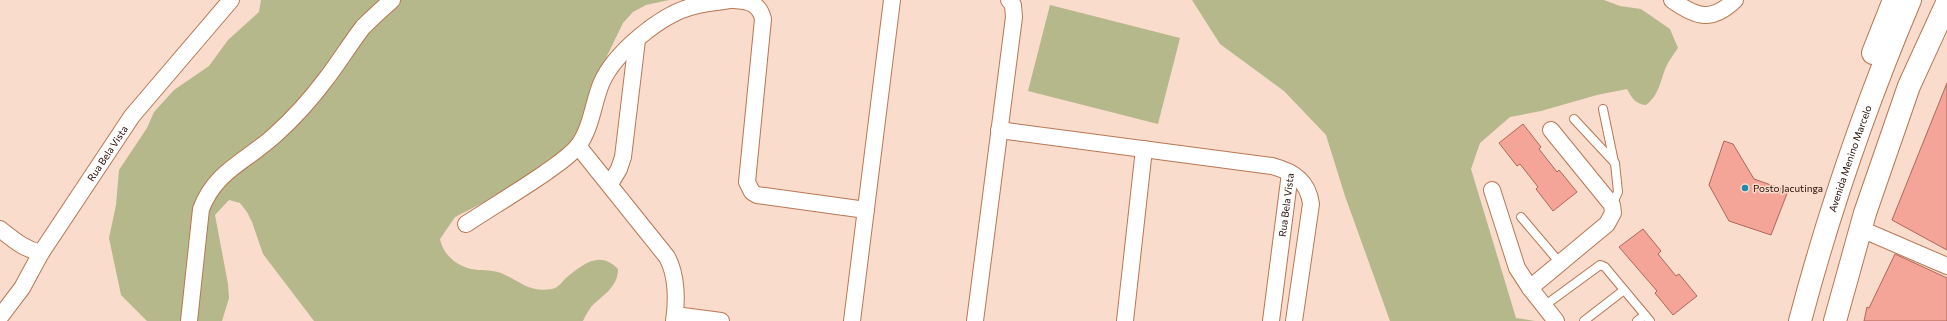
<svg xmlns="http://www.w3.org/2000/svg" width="1947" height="321" viewBox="0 0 1947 321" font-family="Commissioner,sans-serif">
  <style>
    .green { fill: #b5b88b }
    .building { fill: #f5a598; stroke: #af665a }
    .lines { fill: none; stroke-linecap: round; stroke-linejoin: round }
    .service-casing { stroke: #b87752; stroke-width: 10 }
    .minor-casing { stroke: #b87752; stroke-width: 18 }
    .primary-casing { stroke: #b87752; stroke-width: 24 }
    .service { stroke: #fff; stroke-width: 8 }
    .minor { stroke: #fff; stroke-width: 16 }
    .primary { stroke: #fff; stroke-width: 22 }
    .poi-dot { fill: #2188b1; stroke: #f9dccc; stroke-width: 1.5 }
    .labels { text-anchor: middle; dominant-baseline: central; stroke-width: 3; stroke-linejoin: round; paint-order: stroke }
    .street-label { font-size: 10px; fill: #230b00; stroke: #f9dccc }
    .poi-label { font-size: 10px; fill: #230b00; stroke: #f9dccc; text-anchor: start }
  </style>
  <rect width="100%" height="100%" fill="#f9dccc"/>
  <g class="green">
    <path d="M261,0H669L646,5L633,12L623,23L607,56L605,73L592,117L571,144L518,185L455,217L440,239C443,254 455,265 471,269C481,271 489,269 501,273C520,281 529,293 552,289C559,287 561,283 566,278C583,264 600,250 618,269C618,288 602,295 591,307C588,312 585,316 583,321H314L263,254L252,222L247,212L240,203L229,200L215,215L228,284L229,298L222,321H147L121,295L109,238L116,205L119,170L147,128L154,112L174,90L209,66L228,40L259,12Z"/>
    <path d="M1192,0H1604L1620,6L1641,9L1670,29L1678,48C1674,54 1669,60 1666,67C1660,81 1660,94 1646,105C1635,104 1632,98 1627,89L1597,95L1541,111L1510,117L1480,143L1471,169L1516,318L1535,321H1390L1345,196L1326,135L1284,91L1220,44Z"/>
    <path d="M1050,5L1180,38L1158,124L1028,91Z"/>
  </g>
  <g class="building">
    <path d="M1947,83V250L1892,220Z"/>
    <path d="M1523,124L1541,147L1539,149L1557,172L1559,170L1577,192L1553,211L1536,189L1538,187L1520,164L1517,166L1499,143Z"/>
    <path d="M1724,141L1733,144L1754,179L1788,191L1771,235L1729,221L1709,185Z"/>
    <path d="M1643,229L1661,251L1658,254L1676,276L1679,274L1697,296L1673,315L1655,293L1657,291L1619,247Z"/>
    <path d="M1895,254L1947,278V321H1864L1867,307L1869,308Z"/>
  </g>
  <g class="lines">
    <g class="service-casing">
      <g id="service">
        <path d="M1603,109L1614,162"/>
        <path d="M1574,119L1615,163L1618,192L1612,205"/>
        <path d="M1521,217L1560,263"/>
        <path d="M1544,306L1600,265L1605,267L1645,315"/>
        <path d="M1584,321L1624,290"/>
        <path d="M1637,321L1645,315L1650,321"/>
      </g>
    </g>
    <g class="minor-casing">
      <g id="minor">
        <path d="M734,0C749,1 759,3 763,19L747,182L752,192L757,195L866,210"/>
        <path d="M1672,0C1697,18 1712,22 1735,0"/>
        <path d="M999,130L1272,166C1294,172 1308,181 1311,204L1294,321"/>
        <path d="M578,146L667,257C677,275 677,301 674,321"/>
        <path d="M610,184L619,169L623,157L637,40"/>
        <path d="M1492,190L1517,268L1530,288L1556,321"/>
        <path d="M466,224C492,207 519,191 545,173C556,165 569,157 578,146C591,129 593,104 601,84C614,53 661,14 694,6C705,3 718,2 730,0"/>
        <path d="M0,229C14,240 24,249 41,253"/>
        <path d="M1861,229L1947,266"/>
        <path d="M1530,288L1607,224L1613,213L1612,205L1551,130"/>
        <path d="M675,315L721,321"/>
        <path id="s1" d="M0,317L22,288L41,253L132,116L231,0"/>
        <path d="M189,321L201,209C216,170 247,161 275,135C294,118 311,99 326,79C339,62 350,44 363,27C372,18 382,9 392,0"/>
        <path d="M852,321L892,0"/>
        <path d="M975,321L1014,17L1013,5L1009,0"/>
        <path d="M1125,321L1144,149"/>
        <path id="s2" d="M1271,321L1290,173"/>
      </g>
    </g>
    <g class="primary-casing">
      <g id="primary">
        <path d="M1873,53L1894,0"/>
        <path id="s3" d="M1800,321C1829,211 1866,104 1910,0"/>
        <path d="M1835,321L1865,213L1909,86L1947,3"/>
      </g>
    </g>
    <use href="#service" class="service"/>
    <use href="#minor" class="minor"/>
    <use href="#primary" class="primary"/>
  </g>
  <circle class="poi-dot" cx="1745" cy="188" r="4"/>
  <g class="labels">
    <g class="street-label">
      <text stroke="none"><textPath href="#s1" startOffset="196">Rua Bela Vista</textPath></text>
      <text stroke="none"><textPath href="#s3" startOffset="170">Avenida Menino Marcelo</textPath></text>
      <text stroke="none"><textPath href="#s2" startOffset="117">Rua Bela Vista</textPath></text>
    </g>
    <g class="poi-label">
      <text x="1753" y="188">Posto Jacutinga</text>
    </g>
  </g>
</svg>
